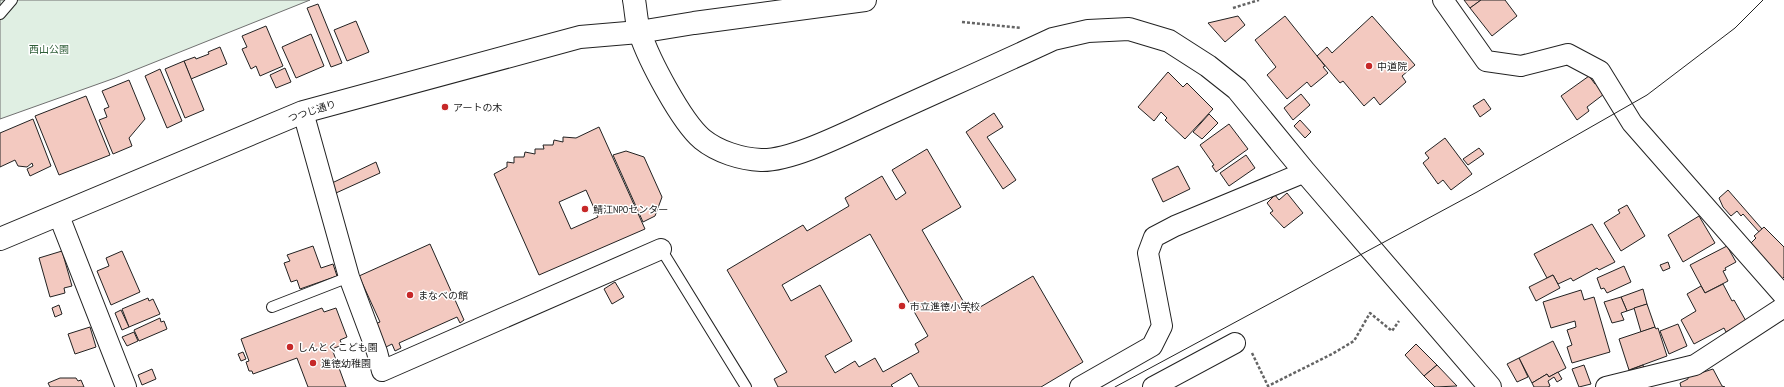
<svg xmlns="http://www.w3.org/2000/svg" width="1784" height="387" viewBox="0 0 1784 387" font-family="'PT Sans Narrow','Noto Sans JP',sans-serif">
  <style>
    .green { fill: #e0efe3; stroke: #6f6f6f }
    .building { fill: #f3c9c0; stroke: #222; fill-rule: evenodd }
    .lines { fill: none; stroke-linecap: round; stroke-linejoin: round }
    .service-casing { stroke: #222; stroke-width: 12 }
    .minor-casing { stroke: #222; stroke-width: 22 }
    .tertiary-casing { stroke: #222; stroke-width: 24 }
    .path { stroke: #646464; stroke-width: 2.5; stroke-dasharray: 3 2; stroke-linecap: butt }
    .service { stroke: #fff; stroke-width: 10 }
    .minor { stroke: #fff; stroke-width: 20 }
    .tertiary { stroke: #fff; stroke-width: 22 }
    .tram { stroke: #222; stroke-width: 1 }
    .poi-dot { fill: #c62828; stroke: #fff; stroke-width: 1.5 }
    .labels { text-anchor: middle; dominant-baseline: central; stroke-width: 3; stroke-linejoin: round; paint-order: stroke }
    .park-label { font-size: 10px; fill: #2f5e38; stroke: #fff }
    .poi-label { font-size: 10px; fill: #222; stroke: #fff; text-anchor: start }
    .street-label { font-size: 10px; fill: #222; stroke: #fff }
  </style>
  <rect width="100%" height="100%" fill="#fff"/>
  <path class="green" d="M0,0H310L115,78L0,119Z"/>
  <g class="building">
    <path d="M1464,0H1481L1470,8Z"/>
    <path d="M1481,0H1505L1517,16L1492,36L1470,8Z"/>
    <path d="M318,4L342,63L331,67L307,8Z"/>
    <path d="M1238,16L1245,25L1225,42L1208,23Z"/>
    <path d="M1285,16L1325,66L1323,67L1328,73L1311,87L1307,82L1287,99L1267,75L1276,67L1255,40Z"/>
    <path d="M1372,16L1415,65L1402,76L1406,82L1380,105L1374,97L1364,106L1343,81L1340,83L1317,56L1327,47L1332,53Z"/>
    <path d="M356,21L369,52L347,61L334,30Z"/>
    <path d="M266,26L283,66L260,76L256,66L251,69L242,49L247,47L242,36Z"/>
    <path d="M311,34L324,66L296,78L282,47Z"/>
    <path d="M220,47L227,64L191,79L184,61L195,57L196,59L209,54L208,52Z"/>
    <path d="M184,61L204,110L185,118L165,69Z"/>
    <path d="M285,68L291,82L276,88L270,75Z"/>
    <path d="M160,69L182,121L167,128L145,76Z"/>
    <path d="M1168,72L1183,87L1187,83L1213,109L1185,139L1165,120L1167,118L1161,112L1154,121L1138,107Z"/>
    <path d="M1589,76L1595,84L1601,80L1608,91L1587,107L1589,111L1577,120L1561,96Z"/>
    <path d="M129,80L145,119L129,138L132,146L113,154L99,120L107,117L104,109L109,107L102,91Z"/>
    <path d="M1301,94L1310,105L1293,120L1284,108Z"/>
    <path d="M86,96L110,155L59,175L35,116Z"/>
    <path d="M1484,99L1491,109L1480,117L1473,106Z"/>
    <path d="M994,113L1003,127L987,137L1016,180L1003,189L966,132Z"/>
    <path d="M1209,114L1218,123L1202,139L1193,132Z"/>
    <path d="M33,119L51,166L30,176L27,169L33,166L32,163L27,167L18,166L15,160L0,167V133Z"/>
    <path d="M1300,120L1311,132L1305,138L1294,126Z"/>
    <path d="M1229,124L1248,149L1216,172L1212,166L1214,165L1200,145Z"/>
    <path d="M599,127L645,229L539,275L494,174L507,167V162L514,163V157H524L525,152L535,154V149H544L543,145H553L554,140L563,142V137L576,138ZM586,190L598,217L571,229L559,202Z"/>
    <path d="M1445,138L1472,174L1451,190L1443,180L1438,184L1423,163L1429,158L1425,153Z"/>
    <path d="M1479,148L1484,154L1468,165L1463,159Z"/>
    <path d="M927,149L961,207L922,230L970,313L1033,276L1083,362L1041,387H919L911,373L891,385L893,387H778L774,379L787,372L727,270L803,225L807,231L849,206L845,198L882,176L896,200L906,193L892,170ZM870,234L928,336L915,344L919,352L883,372L875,358L859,367L855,361L835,373L825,356L852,341L820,285L791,301L782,285Z"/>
    <path d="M626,151L644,157L662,197L655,216L643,222L613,155Z"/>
    <path d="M1246,155L1255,168L1229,186L1220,173Z"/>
    <path d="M376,162L380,173L336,193L332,183Z"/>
    <path d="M1178,166L1190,189L1163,202L1152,179Z"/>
    <path d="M1728,190L1762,229L1759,232L1743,214L1741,216L1737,211L1731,216L1723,207L1719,198Z"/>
    <path d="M1287,193L1303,213L1284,228L1270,213L1273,211L1267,203L1275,195L1279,200Z"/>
    <path d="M1627,205L1645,236L1621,251L1604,223L1620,213L1618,210Z"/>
    <path d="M1699,216L1715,243L1683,262L1668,235Z"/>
    <path d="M1592,224L1615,262L1599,270L1597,268L1573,281L1571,278L1558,284L1553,275L1547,278L1534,254Z"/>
    <path d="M1764,227L1784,247V277L1779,282L1746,248L1756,238L1754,236Z"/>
    <path d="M430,244L464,320L460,323L457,317L399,343L401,348L395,351L392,344L386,347L375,324L380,322L359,276Z"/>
    <path d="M313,246L321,268L333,264L337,276L300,289L297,280L291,282L284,263L290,261L287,255Z"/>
    <path d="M1727,246L1736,262L1725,268L1726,270L1723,271L1728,281L1705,293L1690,265Z"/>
    <path d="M62,251L72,286L64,288L65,293L50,297L39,258Z"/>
    <path d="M122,251L140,292L111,305L97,271L109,266L106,258Z"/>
    <path d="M1668,262L1670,268L1663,271L1660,265Z"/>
    <path d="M1624,266L1631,282L1607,293L1604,288L1601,289L1597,278Z"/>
    <path d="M1553,275L1560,288L1536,301L1529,287Z"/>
    <path d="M615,282L624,297L612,304L604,289Z"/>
    <path d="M1723,284L1732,301L1734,300L1746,321L1726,332L1724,328L1694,344L1681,320L1696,311L1687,294L1701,286L1705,293Z"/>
    <path d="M1643,289L1647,304L1627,311L1621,297Z"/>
    <path d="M1581,290L1584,300L1594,297L1610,352L1572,363L1567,347L1572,345L1567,330L1576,327L1575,321L1551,328L1543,302Z"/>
    <path d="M1621,297L1627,311L1621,313L1624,320L1612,323L1604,302Z"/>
    <path d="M148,298L149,301L153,299L160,314L129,327L122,309Z"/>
    <path d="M1647,304L1655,327L1641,332L1634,308Z"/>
    <path d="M59,305L62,314L55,317L52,308Z"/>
    <path d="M322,308L324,312L336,308L347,337L340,340L342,345L332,349L346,387H308L297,358L253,374L252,371H249L246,362L249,361L241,339Z"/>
    <path d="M121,310L129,327L122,330L115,313Z"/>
    <path d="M160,318L161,322L164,321L167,329L139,341L134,330Z"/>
    <path d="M1678,324L1687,346L1669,354L1660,331Z"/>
    <path d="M90,327L96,347L75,354L68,334Z"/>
    <path d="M1655,327L1656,329L1658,328L1667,356L1629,370L1619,339Z"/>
    <path d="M134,332L138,341L127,346L122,337Z"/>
    <path d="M1553,341L1566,368L1549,377L1547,374L1532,383L1519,358Z"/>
    <path d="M1416,344L1437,365L1424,376L1405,355Z"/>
    <path d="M243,352L246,359L241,361L238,354Z"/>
    <path d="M1519,358L1528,377L1517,382L1507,364Z"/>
    <path d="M1437,365L1457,386L1435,387L1424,376Z"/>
    <path d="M1584,365L1591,384L1579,387L1572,369Z"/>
    <path d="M1643,365L1644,369L1631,374L1630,370Z"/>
    <path d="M152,369L156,379L142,385L138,375Z"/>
    <path d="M1713,369L1722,386L1725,387H1681L1680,383L1688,379V377Z"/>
    <path d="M1558,372L1562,379L1557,382L1554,377L1548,381L1550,386L1548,387H1534L1532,383L1547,374L1549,377Z"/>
    <path d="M60,378H76L78,381L81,380L84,387H50L48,383Z"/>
  </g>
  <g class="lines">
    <g class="service-casing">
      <g id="service">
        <path d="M0,14L12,0"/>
        <path d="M661,249L746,387"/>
        <path d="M272,307L349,277"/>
      </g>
    </g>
    <g class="minor-casing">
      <g id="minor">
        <path d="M1443,0L1486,61L1521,66L1568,54L1600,71L1632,123L1784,296"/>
        <path d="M303,112L349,277L377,352L382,371L661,249"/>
        <path d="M59,216L126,387"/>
        <path d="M1080,387L1152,346L1162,326L1148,253L1154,237L1175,226L1305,172"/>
        <path d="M1153,387L1235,343"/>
        <path d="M1606,387L1695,365L1784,307"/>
      </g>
    </g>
    <g class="tertiary-casing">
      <g id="tertiary">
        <path d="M634,0C636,10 636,23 640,33C649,60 681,121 702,139C718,152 741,159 761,160C792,161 848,132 877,119C936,92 995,66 1053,39L1088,31L1129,29L1169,41L1208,66L1237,89L1305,172L1490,387"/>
        <path d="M0,239L303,112L580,37L639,32L694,23L865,0"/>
      </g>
    </g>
    <g class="path">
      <path d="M1233,8L1259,0"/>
      <path d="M962,22L1021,28"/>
      <path d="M1252,353L1268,386L1332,354L1354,341L1370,313L1392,331L1399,321"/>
    </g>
    <use href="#service" class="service"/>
    <use href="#minor" class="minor"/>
    <use href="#tertiary" class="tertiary"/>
    <path class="tram" d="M1115,387L1477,192L1647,95L1735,28L1763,0"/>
  </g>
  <g class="poi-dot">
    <circle cx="1369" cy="66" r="4"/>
    <circle cx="445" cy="107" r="4"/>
    <circle cx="585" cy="209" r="4"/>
    <circle cx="410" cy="295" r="4"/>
    <circle cx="902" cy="306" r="4"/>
    <circle cx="290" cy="347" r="4"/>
    <circle cx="313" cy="363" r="4"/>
  </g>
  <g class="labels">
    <g class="park-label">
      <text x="49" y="49">西山公園</text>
    </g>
    <g class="poi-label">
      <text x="1377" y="66">中道院</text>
      <text x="453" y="107">アートの木</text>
      <text x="593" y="209">鯖江NPOセンター</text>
      <text x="418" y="295">まなべの館</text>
      <text x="910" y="306">市立進徳小学校</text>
      <text x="298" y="347">しんとくこども園</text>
      <text x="321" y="363">進徳幼稚園</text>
    </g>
    <g class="street-label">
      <text transform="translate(312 111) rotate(-18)">つつじ通り</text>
    </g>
  </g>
</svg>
